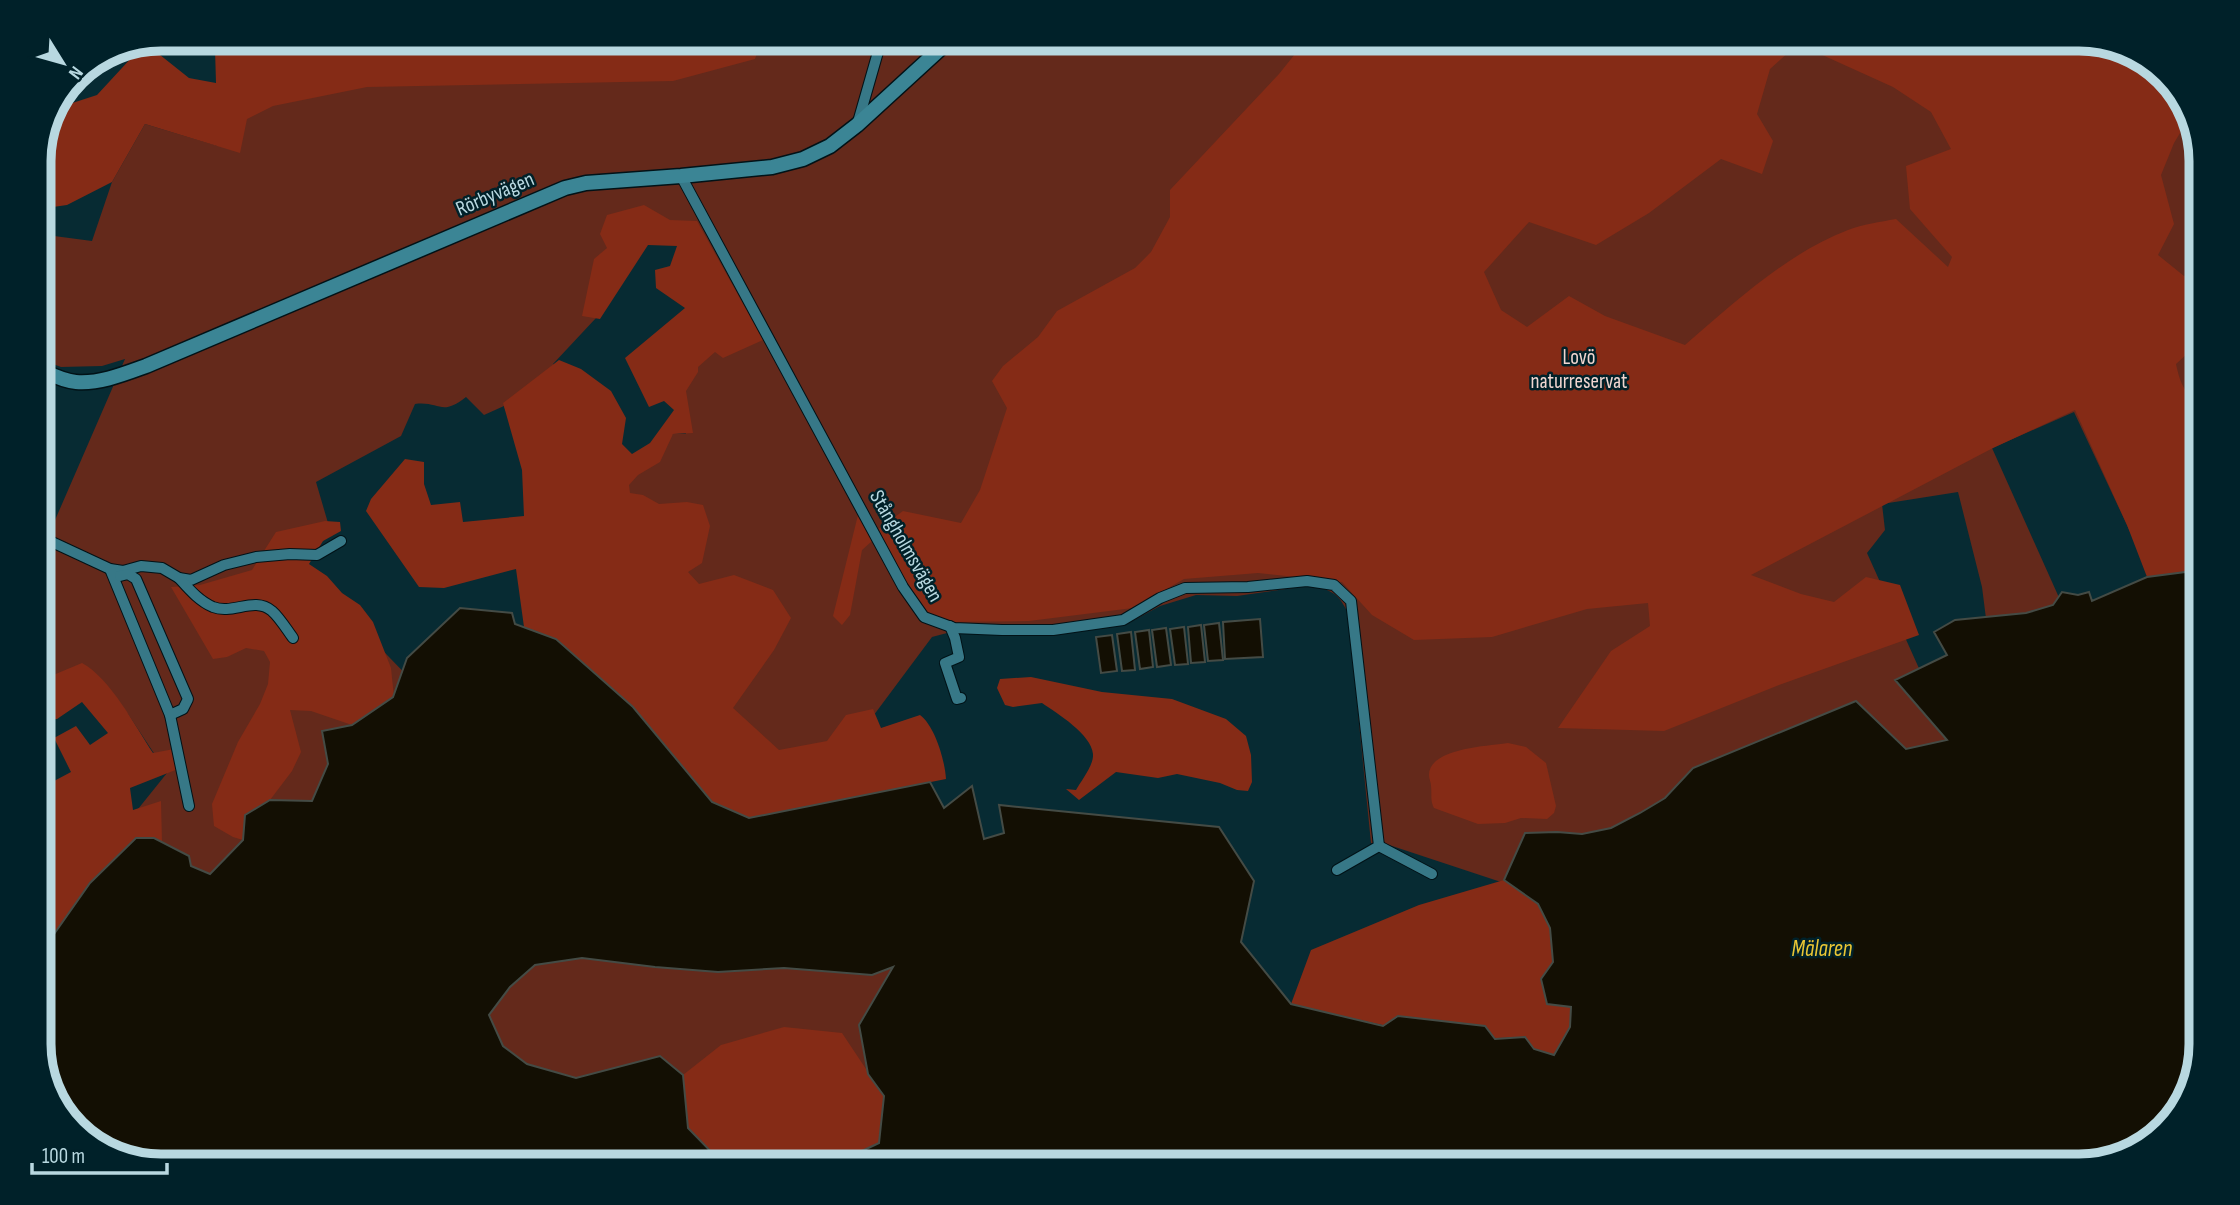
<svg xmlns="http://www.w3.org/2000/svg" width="2240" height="1205" viewBox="0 0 2240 1205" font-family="'Sofia Sans Condensed',sans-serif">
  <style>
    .green { fill: #64291b; fill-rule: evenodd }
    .forest { fill: #852b16; fill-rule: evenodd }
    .water { fill: #130f03; stroke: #444b45; stroke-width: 2 }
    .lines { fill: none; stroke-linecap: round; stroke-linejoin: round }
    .street-casing { stroke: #011217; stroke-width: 12 }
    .secondary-casing { stroke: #011217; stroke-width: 17 }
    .street { stroke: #377887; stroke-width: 10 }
    .secondary { stroke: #3b8595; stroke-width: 14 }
    .labels { text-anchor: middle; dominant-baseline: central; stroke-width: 5; stroke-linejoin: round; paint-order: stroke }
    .street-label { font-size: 21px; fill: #b8d8e0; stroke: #002129 }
    .park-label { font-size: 21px; fill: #f1d6d0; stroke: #002129 }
    .water-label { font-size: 23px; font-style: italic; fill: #e9c634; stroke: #002129 }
    .rim { fill: none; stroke: #b8d8e0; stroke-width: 9 }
  </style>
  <rect width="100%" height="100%" fill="#072b33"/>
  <path class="green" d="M2079,38L2133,51L2181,93L2201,153V403L2179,575L1686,1166H161L107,1154L59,1112L39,1052L134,814L167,773L128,714L97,682L52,678L39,680V557L125,359L102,366L61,367L39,359V234L92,241L112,182L145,124L218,146L265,39ZM694,222L683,422L686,434H673L614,480L553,364L596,318L605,256ZM466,397L484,415L504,406L559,560L530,653L420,689L298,563L328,523L316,482L401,436L415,404C440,401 441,417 466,397ZM2074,412L2148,570L2153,599L2074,631L1992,448ZM1958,492L1982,587L1990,650L1922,675L1867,553L1885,530L1882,504ZM1307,586C1330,589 1338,592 1348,613L1371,843H1383L1504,883L1547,875L1593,1056L1434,1051L1270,1008L827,793L859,735L932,637L947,633L986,630L1050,636L1125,625L1160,606L1196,595L1237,596Z"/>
  <g class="forest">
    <path d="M208,39H762L755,59L673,81L367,87L273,106L247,119L240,153L145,124L112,182L67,205L39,209V160L60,107L97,95L145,43L189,78L216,83L215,49Z"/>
    <path d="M1307,39H2079L2085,40L2098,51L2123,49L2133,51L2181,93L2189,118L2174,143L2161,175L2174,224L2158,255L2184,276L2201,263V341L2176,364C2179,378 2184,398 2201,400V570L2147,577L2127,525L2075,410L1991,449L1751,575L1801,594L1834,602L1866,577L1900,585L1919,635L1779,685L1664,731L1558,728L1611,651L1650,626L1648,603L1587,609L1492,637L1414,640L1372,615L1342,582L1258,573L1184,579L1133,608L1029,621L950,622L923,612L878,529L903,511L961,523L980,490L1007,408L992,381L1003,366L1038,337L1057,311L1135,268L1151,252L1170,217V190L1279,74ZM1798,44L1893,87L1931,112L1951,149L1906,166L1910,209L1952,257L1948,267L1896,219C1880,222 1863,224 1848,230C1786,254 1735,302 1685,345L1605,316L1569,296L1527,327L1501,310L1484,272L1529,222L1596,245L1649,213L1721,159L1762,174L1773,141L1757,114L1770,69Z"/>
    <path d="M644,205L670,220L697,221L763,340L723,358L715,352L698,367V372L686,391L693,433L673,434L660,462L638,475L629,485L630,493L643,495L659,504L687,502L703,505L710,526L702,563L688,572L699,584L734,575L773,590L791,618L774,650L733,708L779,750L827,741L846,715L873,709L881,728L920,715C935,726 945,761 946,779L749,818L713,802L633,707L556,639L524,627L516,569L444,588L419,587L366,511L371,499L405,459L424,462V484L431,505L460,502L463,522L524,516L522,470L503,403L559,360L581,369L611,391L626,418L622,444L632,454L650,443L674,410L664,401L649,407L625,358L685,308L656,288L655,270L670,266L677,246L648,245L600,319L582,316L594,259L607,248L600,234L607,215Z"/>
    <path d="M858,515L872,541L862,550L850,615L842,625L833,616Z"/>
    <path d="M325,521L340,522L341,531L323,541L309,564L327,576L342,593L360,605L373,622L391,668L394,697L352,725L311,711L290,710L301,752L292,771L270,800L245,815L243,840L233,837L214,826L212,804L238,742L260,704L268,684L270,662L264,651L246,648L227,657L213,659L171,587L200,585L252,570L276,532Z"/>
    <path d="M82,663C111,679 135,726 153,753L174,749L178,769L130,788L133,810L161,801L162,843L154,838H136L90,883L52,937L45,957L39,962V830L42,828L39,821V789L71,772L54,738L76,726L90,745L108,733L82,702L57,719L39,721V681Z"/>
    <path d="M1031,677L1102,692L1172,699L1226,719L1246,736L1251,755L1252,782L1248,791L1237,790L1220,783L1177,774L1158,778L1116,772L1079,800L1066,789L1076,790C1081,781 1094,765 1093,754C1091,734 1058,714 1042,703L1013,707L1005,705L997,688L1000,679Z"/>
    <path d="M1508,743L1526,747L1546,763L1556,806L1554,813L1547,819L1521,818L1505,823L1478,824L1434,808C1430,800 1432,795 1431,786C1431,782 1429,779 1429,775C1429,748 1489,746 1508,743Z"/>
    <path d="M1504,880L1538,904L1550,928L1553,962L1571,1007L1570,1027L1555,1055L1534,1049L1525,1037C1447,1043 1366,1022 1291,1004L1311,950L1419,905Z"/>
    <path d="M784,1027L842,1033L884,1096L879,1144L830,1166H725L688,1128L683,1075L721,1045Z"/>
  </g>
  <g class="water">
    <path d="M2201,570V1044L2189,1098L2147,1146L2079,1166H830L879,1143L884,1096L868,1074L859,1025L893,967L872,975L784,968L718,972L655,967L582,958L535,965L510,987L489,1015L503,1046L527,1064L576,1078L660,1056L683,1075L688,1128L725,1166H161L107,1154L59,1112L39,1052V962L45,957L52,937L90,883L136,838H154L189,856L191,866L210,874L243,840L245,815L270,800L312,801L328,764L322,731L352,725L393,697L407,658L460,608L512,613L515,624L556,639L633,707L712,802L749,818L930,782L944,808L972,786L984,839L1004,833L999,805L1219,827L1254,881L1241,942L1291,1004L1383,1026L1398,1016L1485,1026L1495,1039L1525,1037L1534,1049L1554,1055L1570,1027L1571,1007L1547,1004L1541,979L1553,962L1550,928L1538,904L1504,880L1525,833L1557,832L1582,834L1611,828L1640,813L1665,798L1693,768L1856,701L1906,749L1947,740L1895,680L1947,655L1934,632L1955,620L2026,613L2053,605L2062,592L2078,595L2089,592L2092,601L2147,577Z"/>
    <path d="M1260,619L1263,657L1225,659L1223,622Z"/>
    <path d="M1219,623L1223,660L1208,661L1204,625Z"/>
    <path d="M1201,625L1205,662L1191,663L1188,627Z"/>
    <path d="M1184,627L1188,664L1175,665L1170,629Z"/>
    <path d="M1166,628L1171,665L1157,667L1152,630Z"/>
    <path d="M1149,630L1153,667L1140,669L1135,632Z"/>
    <path d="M1131,632L1135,670L1122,671L1117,634Z"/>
    <path d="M1112,635L1117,671L1101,673L1096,637Z"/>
  </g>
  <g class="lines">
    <g class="street-casing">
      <g id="street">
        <path d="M858,122L882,38"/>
        <path d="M681,176L903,587L924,617L954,628L1002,630H1053L1123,620L1160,598L1185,588L1248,587L1307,581L1334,585L1351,601L1379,846L1337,870"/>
        <path d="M39,536L110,569L123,571L141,566L162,568L179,578L191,580L224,565L256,557L290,554L317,555L341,541"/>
        <path d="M110,569L170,715L189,806"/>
        <path d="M120,576L128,574L136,579L188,699L183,709L170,715"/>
        <path d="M179,578C189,589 199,601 213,607C233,615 254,596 272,611C280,618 287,630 293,638"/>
        <path d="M950,626L955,638L959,657L945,663L957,699L961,698"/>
        <path d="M1379,846L1432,874"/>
      </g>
    </g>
    <g class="secondary-casing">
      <path id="secondary" d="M39,369C50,374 63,381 76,382C99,384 124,374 146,366L565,188L586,183L681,176L772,167L803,159L830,146L857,125L952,38"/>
    </g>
    <use href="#street" class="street"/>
    <use href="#secondary" class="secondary"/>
  </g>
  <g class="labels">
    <g class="street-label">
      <text transform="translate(495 194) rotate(-23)">Rörbyvägen</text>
      <text transform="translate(906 546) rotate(60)">Stångholmsvägen</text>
    </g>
    <g class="park-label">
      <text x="1579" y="357">Lovö<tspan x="1579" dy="24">naturreservat</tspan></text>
    </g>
    <g class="water-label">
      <text x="1822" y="949">Mälaren</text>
    </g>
  </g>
  <path d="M0 0H2240V1205H0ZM161 51H2079A110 110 0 0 1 2189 161V1044A110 110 0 0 1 2079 1154H161A110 110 0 0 1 51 1044V161A110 110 0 0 1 161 51Z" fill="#002129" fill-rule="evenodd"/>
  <path class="rim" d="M161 51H2079A110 110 0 0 1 2189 161V1044A110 110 0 0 1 2079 1154H161A110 110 0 0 1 51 1044V161A110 110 0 0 1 161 51Z"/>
  <g transform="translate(63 63) rotate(127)" stroke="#002129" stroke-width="5" paint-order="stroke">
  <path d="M0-5L12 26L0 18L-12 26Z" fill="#b8d8e0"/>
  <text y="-10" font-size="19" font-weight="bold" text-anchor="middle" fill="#b8d8e0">N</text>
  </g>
  <path d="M32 1163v10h135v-10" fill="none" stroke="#b8d8e0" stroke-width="3.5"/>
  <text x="42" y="1163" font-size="21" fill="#b8d8e0" stroke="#002129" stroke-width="5" paint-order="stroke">100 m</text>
</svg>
